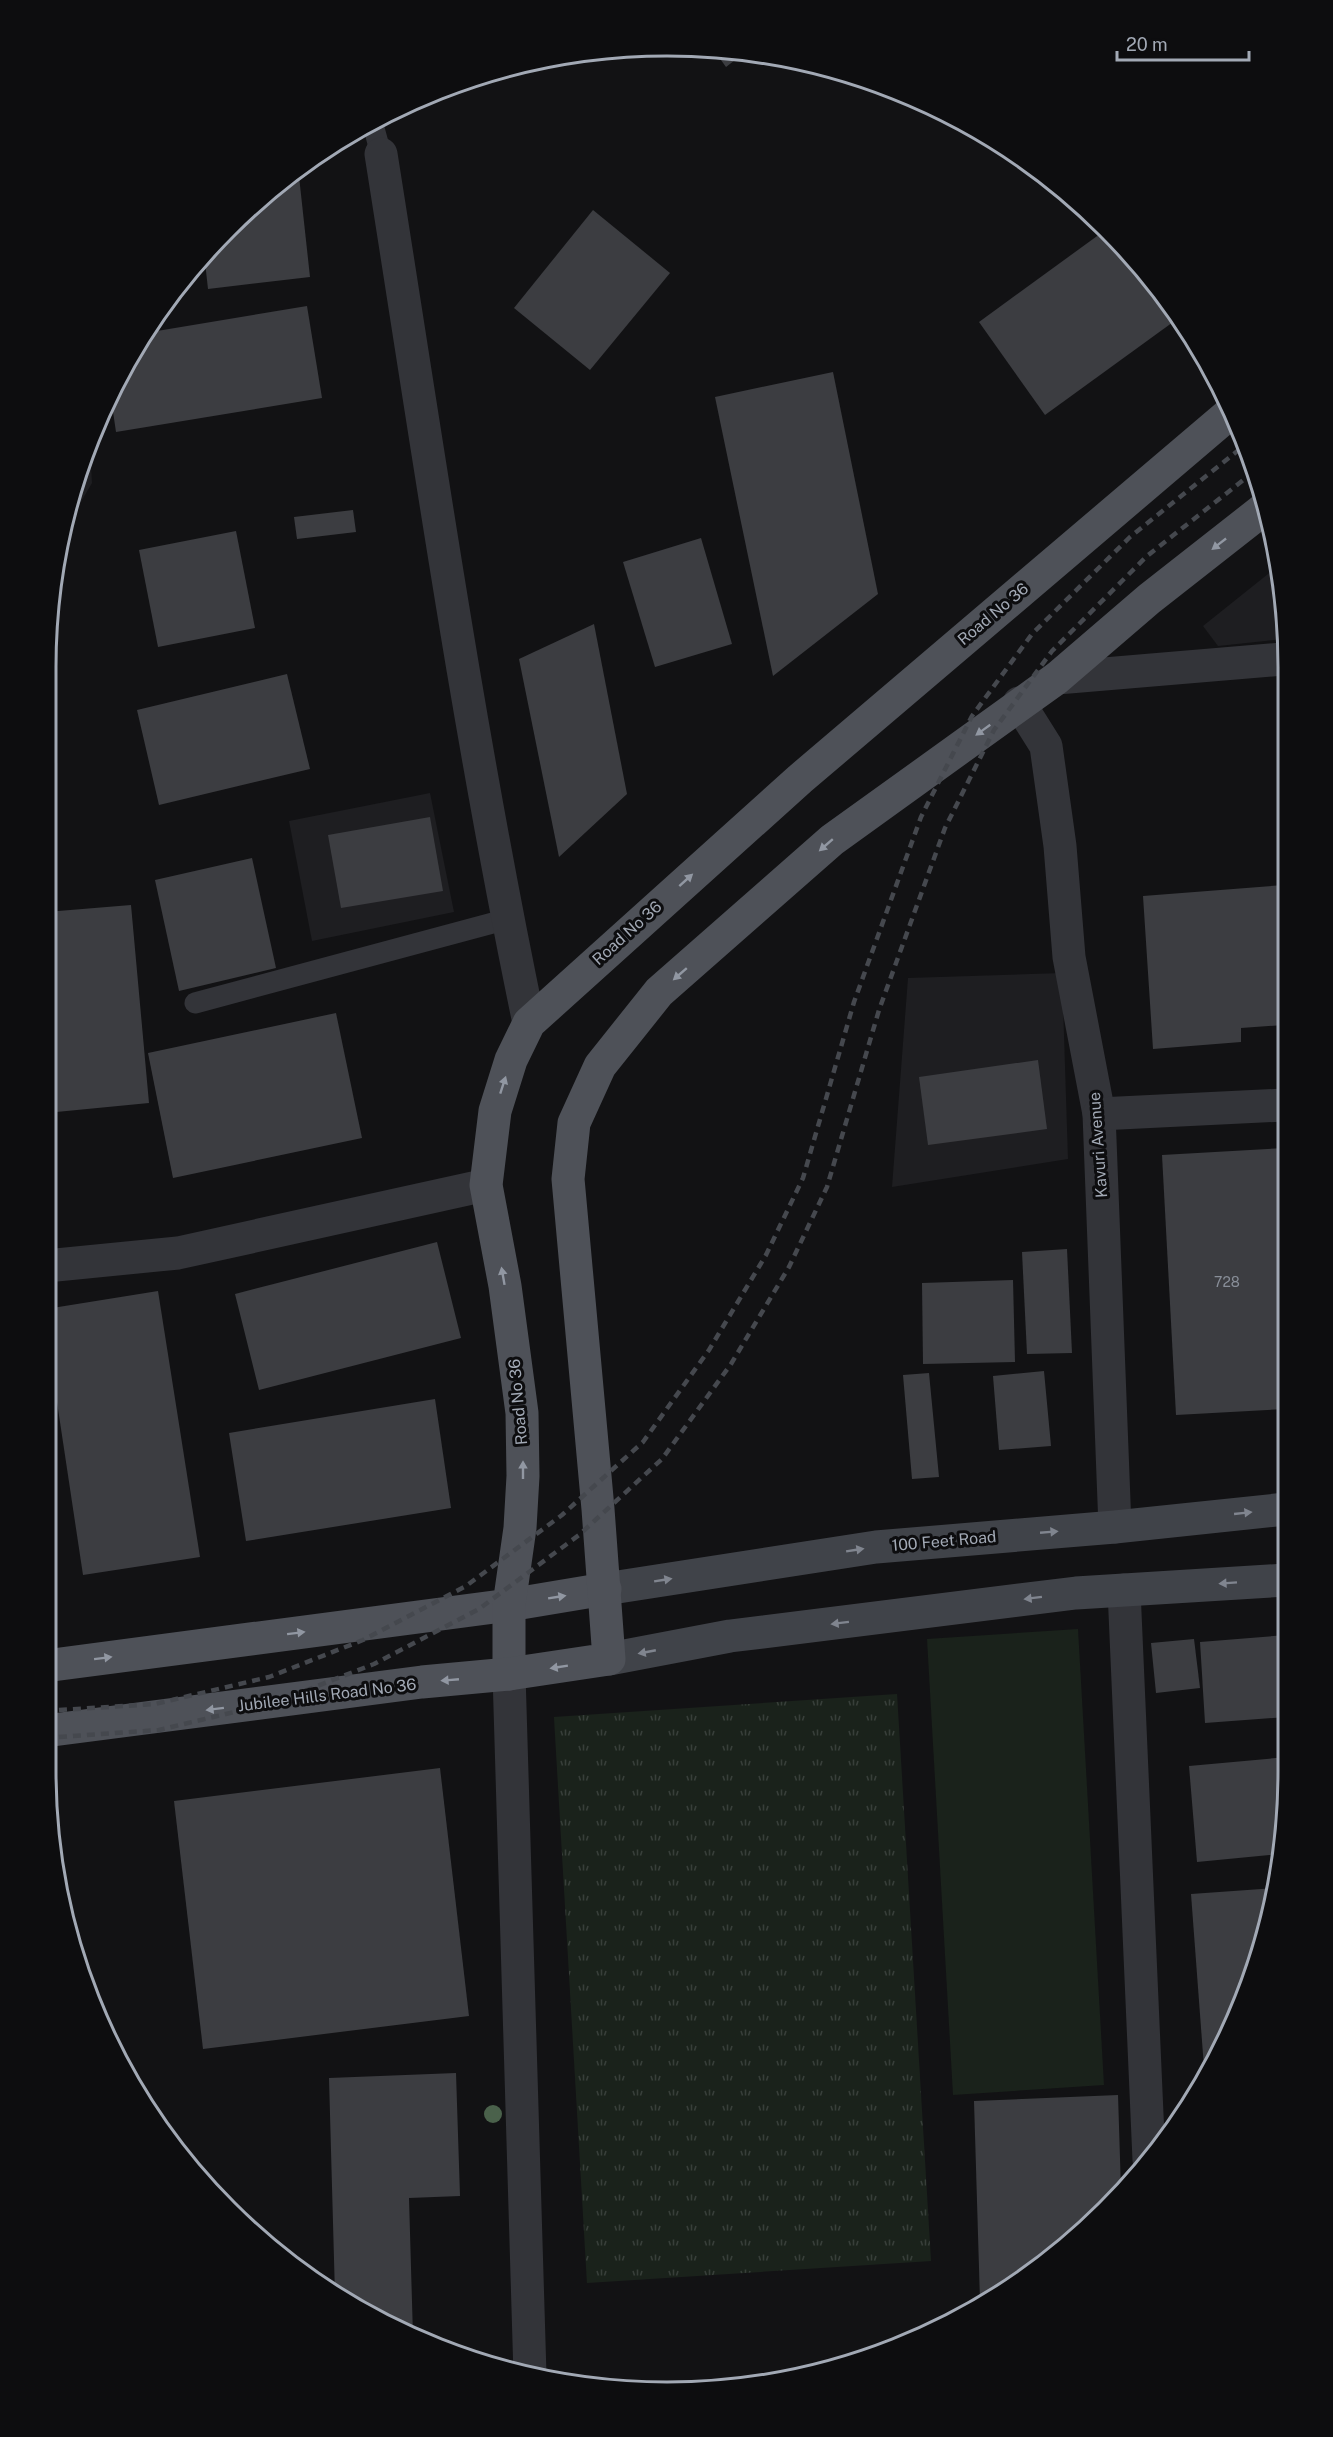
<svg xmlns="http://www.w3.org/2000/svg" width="1333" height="2437" viewBox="0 0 1333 2437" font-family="'Public Sans',sans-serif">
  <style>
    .built { fill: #1e1e21 }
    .grass { fill: #1a221b }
    .park { fill: url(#park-tufts) }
    .building { fill: #3c3d41 }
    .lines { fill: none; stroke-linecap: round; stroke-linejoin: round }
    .lane { stroke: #333439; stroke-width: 21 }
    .street { stroke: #333439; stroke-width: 33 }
    .secondary { stroke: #404349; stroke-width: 33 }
    .primary { stroke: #4e5158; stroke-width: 33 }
    .rail { stroke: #45484e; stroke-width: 4.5; stroke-dasharray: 8 6; stroke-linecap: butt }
    .tree { fill: #4a614b }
    .oneway { fill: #9197a2 }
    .oneway2 { fill: #80858f }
    .labels { text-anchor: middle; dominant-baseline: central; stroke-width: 6; stroke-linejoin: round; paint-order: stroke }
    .number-label { font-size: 14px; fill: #888e98 }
    .street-label { font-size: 16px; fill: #a2a9b5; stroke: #0d0d0f }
    .rim { fill: none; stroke: #a2a9b5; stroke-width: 3 }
  </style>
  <defs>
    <pattern id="park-tufts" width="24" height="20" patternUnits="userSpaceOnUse" patternTransform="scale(1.5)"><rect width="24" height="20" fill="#1a221b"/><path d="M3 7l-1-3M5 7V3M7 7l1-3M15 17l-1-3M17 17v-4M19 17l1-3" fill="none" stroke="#383f3a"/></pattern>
  </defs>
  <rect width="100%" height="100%" fill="#121214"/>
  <g class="built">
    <path d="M90,449L92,483L61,536L66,505Z"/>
    <path d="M1278,566L1283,586V639L1218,646L1203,626Z"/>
    <path d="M430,793L454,912L312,941L289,821Z"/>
    <path d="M1062,973L1068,1159L892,1187L908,978Z"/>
  </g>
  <path class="grass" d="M1078,1629L1104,2085L953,2095L927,1639Z"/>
  <path class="park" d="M897,1694L931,2261L587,2283L554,1717Z"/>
  <g class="building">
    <path d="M713,49L747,50H748L726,67Z"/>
    <path d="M298,167L310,277L208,289L204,253L288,174Z"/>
    <path d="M593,210L670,273L590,370L514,308Z"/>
    <path d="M1104,231L1180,317L1045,415L979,322Z"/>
    <path d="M307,306L322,398L116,432L111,398L128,356L145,333Z"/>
    <path d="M833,372L878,594L773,676L715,397Z"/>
    <path d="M353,510L356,532L297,539L294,517Z"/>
    <path d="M236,531L255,628L158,647L139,550Z"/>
    <path d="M701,538L732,644L655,667L623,562Z"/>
    <path d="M594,624L627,794L559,857L519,659Z"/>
    <path d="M287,674L310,769L159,805L137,710Z"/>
    <path d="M1283,726V773H1282L1277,727Z"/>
    <path d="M430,817L443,891L341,908L328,835Z"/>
    <path d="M252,858L276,968L179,991L155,880Z"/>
    <path d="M1284,885V1025L1241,1028V1042L1153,1049L1143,896Z"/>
    <path d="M131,905L149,1103L46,1113V912Z"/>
    <path d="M336,1013L362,1138L173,1178L148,1053Z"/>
    <path d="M1038,1060L1047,1129L928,1145L919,1077Z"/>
    <path d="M1285,1148V1409L1176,1415L1162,1155Z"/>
    <path d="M437,1242L461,1338L259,1390L235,1294Z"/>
    <path d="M1067,1249L1072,1353L1027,1354L1022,1252Z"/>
    <path d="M1013,1280L1015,1362L923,1364L922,1283Z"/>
    <path d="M158,1291L200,1557L83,1575L46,1329V1309Z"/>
    <path d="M1044,1371L1051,1446L999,1450L993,1376Z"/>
    <path d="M929,1373L939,1477L912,1479L903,1375Z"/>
    <path d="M435,1399L451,1508L246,1541L229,1433Z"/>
    <path d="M1286,1635V1717L1205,1723L1200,1642Z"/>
    <path d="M1194,1639L1200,1688L1156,1693L1151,1643Z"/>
    <path d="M1287,1757V1811L1279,1854L1197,1862L1189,1766Z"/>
    <path d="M440,1768L469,2016L203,2049L174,1801Z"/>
    <path d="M1274,1888L1267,1932L1205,2081L1191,1894Z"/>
    <path d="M456,2073L460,2196L409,2198L413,2336L335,2295L329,2078Z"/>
    <path d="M1118,2095L1121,2190L1077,2238L1011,2287L987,2301H980L974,2101Z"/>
  </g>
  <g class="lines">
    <g class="lane">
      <path d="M372,121L381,154"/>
      <path d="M195,1003L508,919"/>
    </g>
    <g class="street">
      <path d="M381,154C427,444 469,735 529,1023"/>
      <path d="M1057,678L1283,659"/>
      <path d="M1019,703L1046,746L1060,846L1069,957L1099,1114L1115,1527"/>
      <path d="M1099,1114L1284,1105"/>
      <path d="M46,1266L178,1253L486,1185"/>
      <path d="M1124,1590L1149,2160"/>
      <path d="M509,1674L530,2375"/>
    </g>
    <g class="secondary">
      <path d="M605,1589L876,1547L1115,1527L1286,1509"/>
      <path d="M609,1659L730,1636L1076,1593L1286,1580"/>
    </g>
    <g class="primary">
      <path d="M45,1666L509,1605L605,1589"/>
      <path d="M509,1674V1605L520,1528L523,1476L522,1413L505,1286L486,1185L495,1111L511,1060L529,1023L800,779L1229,414"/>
      <path d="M45,1731L422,1682L509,1674L609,1659L598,1509L568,1179L574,1123L600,1066L659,992L832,840L1057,678L1149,599L1265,508"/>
    </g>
    <g class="rail">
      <path d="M45,1711L155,1704L269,1677L363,1640L466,1586L562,1515L643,1442L709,1350L766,1255L803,1178L854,1002L921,817L972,716L1032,634L1130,537L1245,445"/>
      <path d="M45,1738L159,1730L276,1702L374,1664L479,1609L579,1535L662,1459L731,1364L789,1267L827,1187L879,1010L945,828L994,730L1052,651L1147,556L1256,470"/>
    </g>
  </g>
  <circle class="tree" cx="493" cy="2114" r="9"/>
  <defs><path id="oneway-solid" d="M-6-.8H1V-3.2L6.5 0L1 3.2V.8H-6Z" transform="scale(1.5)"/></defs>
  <g class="oneway">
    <use href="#oneway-solid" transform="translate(1219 544) rotate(142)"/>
    <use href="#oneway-solid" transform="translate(983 730) rotate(144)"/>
    <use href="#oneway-solid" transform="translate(826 845) rotate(139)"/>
    <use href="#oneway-solid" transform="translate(686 880) rotate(-42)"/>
    <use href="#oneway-solid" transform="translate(680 974) rotate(139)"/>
    <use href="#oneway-solid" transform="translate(503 1085) rotate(-72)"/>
    <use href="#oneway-solid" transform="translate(503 1276) rotate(-100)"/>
    <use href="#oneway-solid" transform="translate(523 1470) rotate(-90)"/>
    <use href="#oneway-solid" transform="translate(557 1597) rotate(-9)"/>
    <use href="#oneway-solid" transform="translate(296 1633) rotate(-7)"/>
    <use href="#oneway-solid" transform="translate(103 1658) rotate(-7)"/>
    <use href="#oneway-solid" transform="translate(559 1667) rotate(171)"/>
    <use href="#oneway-solid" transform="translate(450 1680) rotate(175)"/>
    <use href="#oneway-solid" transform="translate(215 1709) rotate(173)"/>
  </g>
  <g class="oneway2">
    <use href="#oneway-solid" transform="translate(1243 1513) rotate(-6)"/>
    <use href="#oneway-solid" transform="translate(1049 1532) rotate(-5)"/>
    <use href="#oneway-solid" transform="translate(855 1550) rotate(-9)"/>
    <use href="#oneway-solid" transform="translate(663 1580) rotate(-9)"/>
    <use href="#oneway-solid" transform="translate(1228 1583) rotate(176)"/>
    <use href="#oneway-solid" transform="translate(1033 1598) rotate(173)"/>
    <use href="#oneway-solid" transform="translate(840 1623) rotate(173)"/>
    <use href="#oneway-solid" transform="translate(647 1652) rotate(169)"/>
  </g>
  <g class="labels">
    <g class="number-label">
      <text x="1227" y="1282">728</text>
    </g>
    <g class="street-label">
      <text transform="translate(993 614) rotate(-40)">Road No 36</text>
      <text transform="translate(627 933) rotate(-42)">Road No 36</text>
      <text transform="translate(1098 1145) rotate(-94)">Kavuri Avenue</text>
      <text transform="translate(518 1402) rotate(-95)">Road No 36</text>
      <text transform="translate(944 1541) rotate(-5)">100 Feet Road</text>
      <text transform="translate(327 1695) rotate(-7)">Jubilee Hills Road No 36</text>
    </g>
  </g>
  <path d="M0 0H1333V2437H0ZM667 56H667A611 611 0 0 1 1278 667V1771A611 611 0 0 1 667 2382H667A611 611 0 0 1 56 1771V667A611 611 0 0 1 667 56Z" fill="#0d0d0f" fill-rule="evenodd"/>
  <path class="rim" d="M667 56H667A611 611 0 0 1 1278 667V1771A611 611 0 0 1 667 2382H667A611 611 0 0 1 56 1771V667A611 611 0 0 1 667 56Z"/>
  <path d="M1117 51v9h132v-9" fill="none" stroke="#a2a9b5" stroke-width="3"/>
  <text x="1126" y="51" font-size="18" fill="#a2a9b5" stroke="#0d0d0f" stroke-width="4.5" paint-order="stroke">20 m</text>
</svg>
